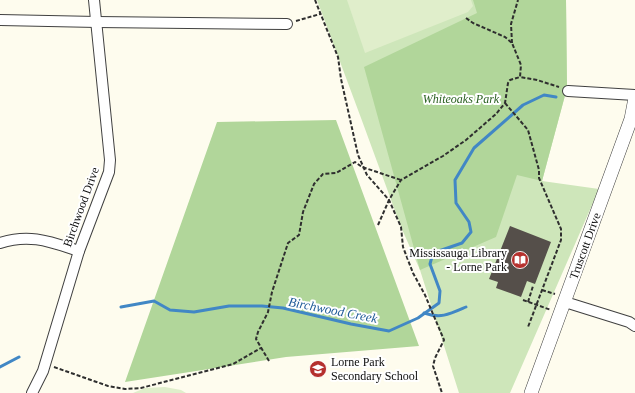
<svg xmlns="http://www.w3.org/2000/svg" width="635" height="393" viewBox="0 0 635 393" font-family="'Times New Roman',serif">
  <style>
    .green { fill: #cee6ba }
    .forest { fill: #b1d69a }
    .pitch { fill: #e0eecb }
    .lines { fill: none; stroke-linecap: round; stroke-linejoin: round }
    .stream { stroke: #4187c5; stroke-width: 3 }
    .building { fill: #554f4a }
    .minor-casing { stroke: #404040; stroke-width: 12 }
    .tertiary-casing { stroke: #404040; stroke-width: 14 }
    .path { stroke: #2f2f2f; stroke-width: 2; stroke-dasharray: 4 2; stroke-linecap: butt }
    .minor { stroke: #fff; stroke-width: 10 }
    .tertiary { stroke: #fff; stroke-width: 13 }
    .labels { text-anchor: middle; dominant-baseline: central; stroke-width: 4; stroke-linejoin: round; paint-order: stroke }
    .park-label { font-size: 12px; font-style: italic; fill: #2a6121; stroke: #fff }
    .street-label { font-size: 12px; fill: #0d0d0d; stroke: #fff }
    .poi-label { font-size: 12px; fill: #0d0d0d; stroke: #fff; text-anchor: end }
    .water-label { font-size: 13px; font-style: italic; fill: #1e5a97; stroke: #fff }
  </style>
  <rect width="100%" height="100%" fill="#fefcee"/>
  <path class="green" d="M317,0H566L567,88L542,181L599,189L510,393H459L420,270L401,227L361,118Z"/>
  <g class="forest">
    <path d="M473,0H566L567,88L542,181L517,175L496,237L420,270L364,67L477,13Z"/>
    <path d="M336,120L419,346L286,357L125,382L217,122Z"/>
  </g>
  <g class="pitch">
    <path d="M347,0H471L473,6L468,12L365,53Z"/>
    <path d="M165,387L181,390L186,393H133L145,388Z"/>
  </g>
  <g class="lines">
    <g class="stream">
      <path d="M121,307L154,301L170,310L194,312L229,306H262L283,308L351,324L389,331L418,318L439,303L440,291L430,264L433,253L462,243L471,232L469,222L456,203L455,180L474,148L523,105L544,95L556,97"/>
      <path d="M424,313C441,319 450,314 466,307"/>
      <path d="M0,367L19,357"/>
    </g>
  </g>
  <path class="building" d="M510,226L551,242L535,284L527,281L521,297L496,288L498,282L489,279Z"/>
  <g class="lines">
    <g class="minor-casing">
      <g id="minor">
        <path d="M0,20L97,22L287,24"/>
        <path d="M568,91L635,95"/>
        <path d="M0,243C30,233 51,242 79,251"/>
        <path d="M565,302L629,322L635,326"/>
        <path d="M32,393L43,371L79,251L109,172L110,160L94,0"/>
      </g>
    </g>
    <g class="tertiary-casing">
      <path id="tertiary" d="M531,393L631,119L635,98"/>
    </g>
    <g class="path">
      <path d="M315,0L338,57L341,79L358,155L367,175L389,200L401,227L403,247L413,273L425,295L444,340L435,358L433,366L442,393"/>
      <path d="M466,18L473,23L505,37L512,43L521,65L520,77L537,80L559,87"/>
      <path d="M296,21L320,14"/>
      <path d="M512,43L511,24L518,0"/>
      <path d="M505,103L528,130L539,170V178L561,229V240L528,327"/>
      <path d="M378,225L389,200L401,180L443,156L466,140L496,114L505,103L508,83L510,80L520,77"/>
      <path d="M542,290L555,294"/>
      <path d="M523,300L551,310"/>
      <path d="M528,302L533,286"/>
      <path d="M269,361L256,339L258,332L268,312L272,292L288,243L299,235L303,212L314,184L323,174L336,173L355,162L362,167L401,180"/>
      <path d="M54,367L108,386L125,389L141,388L233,364L261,348"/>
    </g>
    <use href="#minor" class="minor"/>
    <use href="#tertiary" class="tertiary"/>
  </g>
  <defs>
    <g id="library-disc" transform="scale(0.9)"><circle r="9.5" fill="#b5302d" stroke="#fff"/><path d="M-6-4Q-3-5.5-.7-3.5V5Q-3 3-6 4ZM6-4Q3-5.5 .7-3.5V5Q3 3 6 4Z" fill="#fff"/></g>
    <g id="school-disc" transform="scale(0.9)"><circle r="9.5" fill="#b5302d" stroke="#fff"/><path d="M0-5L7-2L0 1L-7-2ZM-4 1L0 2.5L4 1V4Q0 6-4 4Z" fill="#fff"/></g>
  </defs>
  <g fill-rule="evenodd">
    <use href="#library-disc" x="520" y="260"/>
    <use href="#school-disc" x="318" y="369"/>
  </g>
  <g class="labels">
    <g class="park-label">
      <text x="461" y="99">Whiteoaks Park</text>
    </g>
    <g class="street-label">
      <text transform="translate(81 207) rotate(-70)">Birchwood Drive</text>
      <text transform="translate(585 246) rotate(-70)">Truscott Drive</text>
    </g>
    <g class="poi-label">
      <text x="507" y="253">Mississauga Library<tspan x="507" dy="14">- Lorne Park</tspan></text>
      <text x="331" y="362" text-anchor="start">Lorne Park<tspan x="331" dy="14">Secondary School</tspan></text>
    </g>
    <g class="water-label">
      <text transform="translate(333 310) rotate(11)">Birchwood Creek</text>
    </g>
  </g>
</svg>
